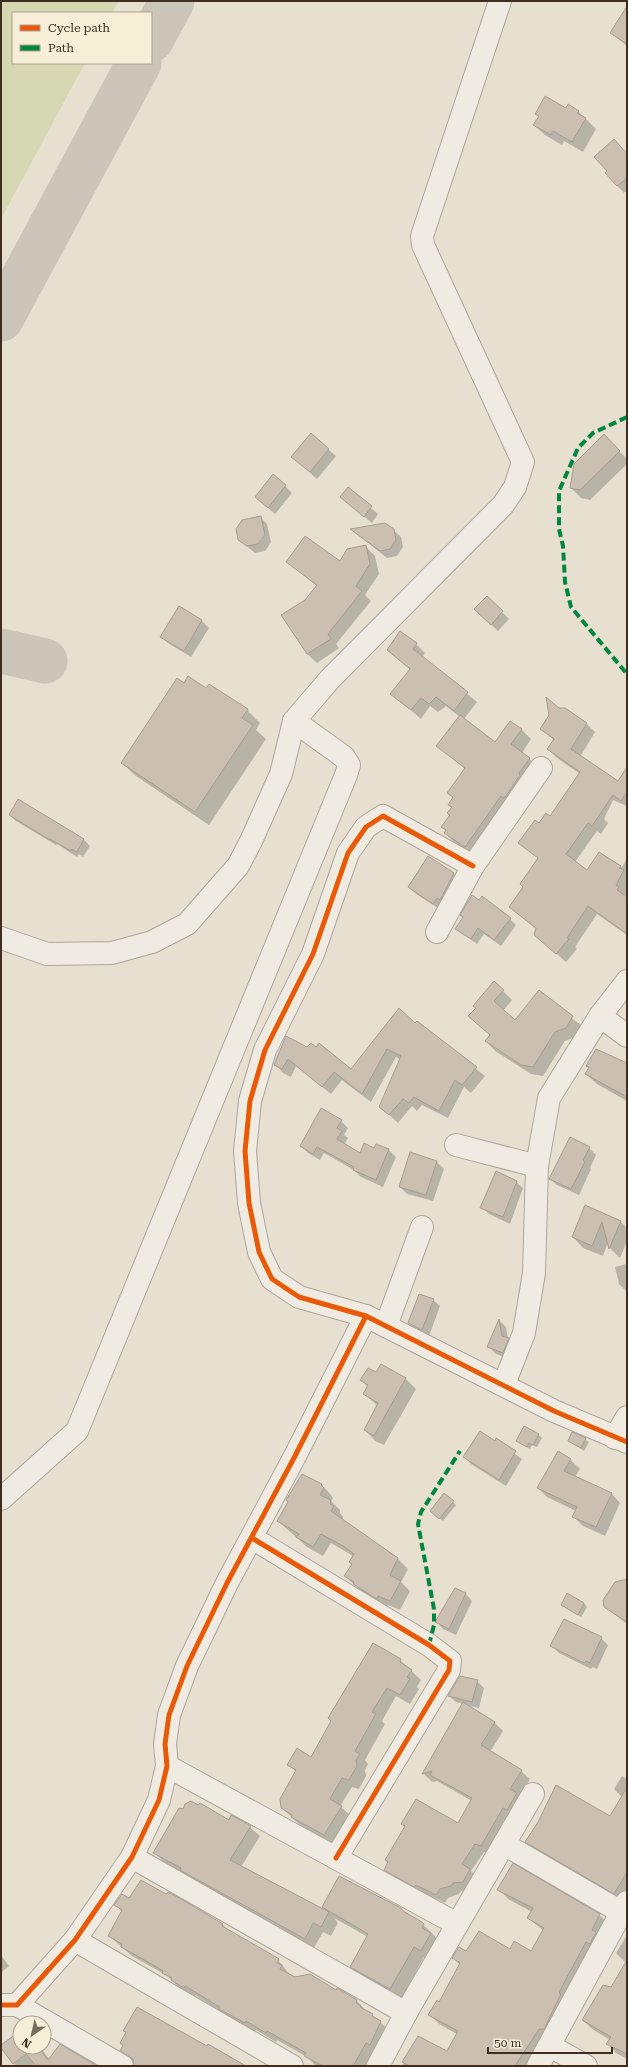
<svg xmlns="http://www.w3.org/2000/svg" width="628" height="2067" viewBox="0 0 628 2067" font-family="'Roboto Serif',serif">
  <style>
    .green { fill: #d6d7b3 }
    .shadow { fill: #0003 }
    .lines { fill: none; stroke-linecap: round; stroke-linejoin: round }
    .taxiway { stroke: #cbc5ba; stroke-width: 45 }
    .building { fill: #cbbfb2; stroke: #a89c90 }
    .minor-casing { stroke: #ada599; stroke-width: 24 }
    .minor { stroke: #efebe3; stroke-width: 22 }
    .quiet { stroke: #00873e; stroke-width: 4; stroke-dasharray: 8 4; stroke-linecap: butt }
    .cycleway-casing { stroke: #f7eed8; stroke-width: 8 }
    .cycleway { stroke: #e8590c; stroke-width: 5 }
  </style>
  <rect width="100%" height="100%" fill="#e7e0d1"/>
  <path class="green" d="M1,1H119L112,13H13V63H85L1,219Z"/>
  <g class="shadow">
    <path d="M627,13V46L611,33Z"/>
    <path d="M566,110L578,111L596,129L583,152L564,141L562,145L545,135L534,125L539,116L536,113Z"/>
    <path d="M627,155V190L624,193L606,173Z"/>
    <path d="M311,435L336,456L317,479L292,457Z"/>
    <path d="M604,436L627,459V464L590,500L581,498L571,488Z"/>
    <path d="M285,486L292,493L275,514L256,497Z"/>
    <path d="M348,489L378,514L372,523L349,504Z"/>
    <path d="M260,517L267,524L271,542L265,551L255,553L239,540Z"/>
    <path d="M352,530H393L401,537L403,547L397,556L387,558Z"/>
    <path d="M366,547L375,556L379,574L365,595L371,601L336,644L339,648L317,663L307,654L305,601L317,586L287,562L340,563Z"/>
    <path d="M487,597L509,619L498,631L482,616Z"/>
    <path d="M179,607L202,621L209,628L191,657L168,643L161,637Z"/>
    <path d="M416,644L425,653L422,657L477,702L464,719L496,743L521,729L531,739L522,753L540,768L476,857L455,843L445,833L452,808L449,805L453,798L448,793L465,769L438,746L460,717L446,706L438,712L430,706L421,719L392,694L411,670L388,650Z"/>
    <path d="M184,684L206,690L247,710L260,723L256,730L266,739L209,825L136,776L122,763Z"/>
    <path d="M559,709L587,724L595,732L580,757L618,782L627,784V806L613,800L604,819L608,823L601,834L597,831L575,862L587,871L600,854L622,867L627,858V935L597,914L575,947L577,949L566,962L535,935L537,930L510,907L524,887L539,859L519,843L540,825L551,818L580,774L557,758L548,749L554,740L541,729Z"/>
    <path d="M19,801L84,840L90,846L83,857L79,854L77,857L57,844L56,845L16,821L10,815Z"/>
    <path d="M453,874L460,881L441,910L416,894L409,887Z"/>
    <path d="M510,919L516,925L501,946L484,934L477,944L456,929Z"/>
    <path d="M503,991L512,1000L503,1011L515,1022L539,992L582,1026L575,1037L565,1041L543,1076L531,1074L495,1051L486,1041L491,1035L470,1016Z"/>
    <path d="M417,1022L485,1076L471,1093L464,1087L448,1118L422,1105L417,1111L412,1106L398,1123L381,1107L401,1060L396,1057L371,1102L342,1080L331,1094L296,1066L291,1077L283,1073L275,1064L287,1037L351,1070Z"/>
    <path d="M627,1064V1101L597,1084L586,1074L589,1068L587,1066Z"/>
    <path d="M341,1121L348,1128L344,1135L348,1138L344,1145L360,1155L375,1149L377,1145L389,1150L396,1157L383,1187L361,1177L354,1170L324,1153L320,1160L308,1153L301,1146Z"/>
    <path d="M589,1148L596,1155L590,1168L591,1169L579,1195L557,1185L550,1179Z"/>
    <path d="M410,1154L437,1162L444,1169L433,1201L407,1194L400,1187Z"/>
    <path d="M516,1182L523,1188L510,1224L489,1214L482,1207Z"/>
    <path d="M586,1207L620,1221L627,1228V1241L620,1258L610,1248L608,1242L603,1256L583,1248L573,1237Z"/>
    <path d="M627,1264V1290L626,1291L619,1284L615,1267Z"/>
    <path d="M433,1300L440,1306L429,1336L416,1330L409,1323Z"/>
    <path d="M499,1320L506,1327L508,1338L515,1345L510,1359L496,1354L489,1347Z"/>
    <path d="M381,1365L406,1379L416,1389L384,1445L375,1441L365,1430L378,1406L364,1394L368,1387L361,1380L376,1374Z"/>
    <path d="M538,1434L542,1438L537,1447L532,1445L530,1449L517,1441Z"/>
    <path d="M573,1434L589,1442L584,1451L569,1441Z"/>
    <path d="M496,1440L522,1459L506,1486L471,1464L464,1457Z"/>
    <path d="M570,1459L580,1469L575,1477L611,1493L620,1503L605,1536L583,1526L574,1517L576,1511L547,1497L538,1488Z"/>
    <path d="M302,1475L322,1485L331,1495L333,1498L331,1501L340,1510V1513L343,1517L342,1520L398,1559L408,1569L401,1582L410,1591L400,1610L388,1605L387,1608L364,1594L345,1576L352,1565L350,1562L353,1556L331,1543L323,1556L307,1547L278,1521Z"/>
    <path d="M453,1502L456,1505L443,1521L434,1514Z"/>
    <path d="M627,1581V1624L605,1607Z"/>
    <path d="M455,1589L466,1594L472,1601L456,1635L443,1629L437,1622Z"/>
    <path d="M584,1603L587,1607L581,1617L562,1605Z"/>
    <path d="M601,1638L608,1645L597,1669L593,1667L591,1669L559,1653L552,1646Z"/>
    <path d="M400,1660L421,1680L417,1687L419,1689L410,1704L396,1696L382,1721L385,1724L365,1760L368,1764L365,1770L366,1776L359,1789L352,1787L340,1806L351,1816L334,1844L301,1826L282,1808L296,1772L288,1764L311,1758Z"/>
    <path d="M477,1681L484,1688L479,1708L467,1705L494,1722L503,1731L490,1752L521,1771L530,1779L489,1854L484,1852L471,1871L478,1878L471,1890L461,1891L459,1894L448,1898L445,1903L424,1893L423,1894L394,1878L385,1870L405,1827L402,1824L458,1825L472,1801L437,1781L432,1782L424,1774L463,1704L456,1702L449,1696Z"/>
    <path d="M622,1776L627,1779V1896L624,1902L535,1851L526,1842L611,1817L622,1797L614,1789Z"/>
    <path d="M229,1821L250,1827L260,1836L241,1867L328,1913L323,1907L406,1914L421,1923L432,1933L441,1944L431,1960L424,1957L401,1999L362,1977L351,1967L368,1937L334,1918L338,1923L331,1936L323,1932L314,1948L164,1862L154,1852Z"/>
    <path d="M499,1889L599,1915L609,1924L530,2066H402L418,2037L447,2053L457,2034L439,2024L430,2015L439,2003L460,1965L454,1958L466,1952L510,1950L532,1952L544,1931L528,1918L532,1912L508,1899Z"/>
    <path d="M167,1895L222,1924L230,1932L278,1960L291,1976L337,1992L338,1990L357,2001L366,2011L372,2015L390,2031L368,2066L315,2065L307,2057L277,2040L276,2042L256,2030L255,2031L243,2024L241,2025L195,1995L194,1997L182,1990L166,1975L132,1956L109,1936L122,1912L116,1905L129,1899Z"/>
    <path d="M627,1935V1994L626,1963L616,1953Z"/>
    <path d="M1,1955L9,1966L1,1973Z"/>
    <path d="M627,2003V2059L616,2053L608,2044L610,2040L592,2029L583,2020Z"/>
    <path d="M124,2031L243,2066H135L133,2062L122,2050L126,2033Z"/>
    <path d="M20,2032V2047H40L50,2060L95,2066H37L35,2063L32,2066H16L1,2046Z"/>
  </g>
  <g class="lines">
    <g class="taxiway">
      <path d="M151,40L172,1"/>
      <path d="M1,319L139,63"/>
      <path d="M1,651L45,661"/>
    </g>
  </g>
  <g class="building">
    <path d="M627,6V44L610,33Z"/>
    <path d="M545,96L566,108L568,104L579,111L577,113L586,118L572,142L553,131L551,135L533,125L539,116L535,114Z"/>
    <path d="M614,139L627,154V178L617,186L605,173L607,171L594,157Z"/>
    <path d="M311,433L329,449L310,472L291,457Z"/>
    <path d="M604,434L620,451L580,490L570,488L574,464Z"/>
    <path d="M273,474L286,485L268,508L255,497Z"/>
    <path d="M348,487L372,506L364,517L340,497Z"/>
    <path d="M261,516L265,535L258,544L247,546L238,540L236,529L242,520Z"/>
    <path d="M385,523L394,529L396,540L390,549L380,551L350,529Z"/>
    <path d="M305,536L340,561L347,549L366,545L370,564L356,586L362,591L328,634L331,639L307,654L281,615L305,600L317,585L286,562Z"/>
    <path d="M487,596L503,611L491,625L474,609Z"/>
    <path d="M179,606L202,620L184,651L160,637Z"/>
    <path d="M400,631L417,643L413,649L468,692L454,711L436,697L429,704L421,698L411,710L390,694L410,669L387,650Z"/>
    <path d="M188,676L206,688L209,684L248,709L242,718L253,725L195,812L121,763L177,678L184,683Z"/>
    <path d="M546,697L559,708H565L587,723L571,749L618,781L627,767V792L621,801L613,795L592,826L588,823L566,854L587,870L599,852L621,866L619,868L624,870L616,885L619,887L617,890L627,897V934L588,906L567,938L569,939L556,954L534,935L536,928L509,907L523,887L520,884L538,858L518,843L535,820L539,823L546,813L550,816L580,772L547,749L554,739L540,729L549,715Z"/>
    <path d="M460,715L495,742L510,721L522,729L511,744L530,758L519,773L520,775L506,796L503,798L501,796L465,847L444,833L446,830L441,827L450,815L447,813L452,807L448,805L453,797L447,793L465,768L436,746Z"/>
    <path d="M18,799L84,839L77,852L72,849L71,851L50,839V840L9,815Z"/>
    <path d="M428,856L454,873L440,900L437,898L433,904L408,887Z"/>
    <path d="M472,895L479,900L482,896L511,918L494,940L478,928L471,939L455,929L463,917L460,915Z"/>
    <path d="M494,981L504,990L494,1001L515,1020L539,990L573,1016L566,1028L555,1032L533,1067L521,1065L485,1041L490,1035L468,1016L476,1008L473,1006Z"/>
    <path d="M399,1008L415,1023L417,1021L477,1067L462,1085L455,1080L439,1111L414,1097L409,1103L403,1099L389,1115L379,1107L401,1056L387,1049L362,1094L334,1072L322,1087L288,1059L282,1069L274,1065L286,1036L307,1047L311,1043L316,1047L319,1043L351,1069Z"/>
    <path d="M596,1049L627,1063V1097L585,1074L589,1067L586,1066Z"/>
    <path d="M321,1108L342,1120L337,1128L342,1131L337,1139L360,1153L364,1143L374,1148L376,1144L389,1149L376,1180L353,1170L354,1167L317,1147L313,1154L300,1146Z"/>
    <path d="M570,1137L590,1147L583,1160L585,1162L571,1189L549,1179Z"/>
    <path d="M410,1152L437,1161L426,1195L399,1187Z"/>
    <path d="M496,1171L517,1181L503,1217L480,1208Z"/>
    <path d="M585,1205L621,1221L609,1249L602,1222L592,1246L572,1237Z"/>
    <path d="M419,1294L434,1299L422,1330L408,1323Z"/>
    <path d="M499,1319L502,1336L509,1338L503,1353L487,1347Z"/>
    <path d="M381,1364L406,1378L374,1436L364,1430L378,1403L363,1394L368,1385L360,1380L368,1368L376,1372Z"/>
    <path d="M524,1426L539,1434L533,1445L529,1443L527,1447L516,1441Z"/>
    <path d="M480,1431L495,1441L496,1438L516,1451L499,1480L463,1457Z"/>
    <path d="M572,1432L586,1438L581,1448L568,1441Z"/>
    <path d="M558,1451L571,1459L564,1471L612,1493L596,1527L572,1517L577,1507L537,1488Z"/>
    <path d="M302,1474L322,1484L321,1485L324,1488L320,1495L331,1500L330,1504L334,1506L331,1511L398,1558L390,1575L401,1581L390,1601L378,1596L377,1599L353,1584L354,1582L344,1576L352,1564L349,1562L354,1554L343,1546L321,1534L313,1547L296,1537L299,1534L277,1521L288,1502L286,1500Z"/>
    <path d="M444,1493L454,1501L439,1519L430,1511Z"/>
    <path d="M627,1579V1622L604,1607L603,1600L615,1582Z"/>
    <path d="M455,1588L466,1593L449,1629L435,1622Z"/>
    <path d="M567,1593L584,1603L578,1615L561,1605Z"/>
    <path d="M564,1619L602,1637L590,1663L586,1661L584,1663L550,1646Z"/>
    <path d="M373,1643L401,1659L400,1662L412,1670L407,1677L410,1679L400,1695L387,1688L372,1712L376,1714L355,1751L360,1754L356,1760L357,1766L349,1780L342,1778L330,1799L342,1806L324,1835L291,1817L292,1815L281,1808L280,1799L296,1770L287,1765L297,1748L311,1757L331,1721L328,1718Z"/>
    <path d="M460,1676L478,1680L472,1702L448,1696Z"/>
    <path d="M463,1702L495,1722L481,1745L522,1770L510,1789L517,1793L507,1810L503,1808L481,1846L475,1844L462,1864L470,1869L463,1882L453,1883L451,1886L440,1889L436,1895L416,1885L414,1887L384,1870L388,1862L385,1860L405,1826L401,1824L416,1799L458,1823L472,1798L430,1775L432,1771L422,1774Z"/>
    <path d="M556,1785L610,1816L627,1787V1872L614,1894L525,1842L538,1822Z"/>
    <path d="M191,1801L198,1805L200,1803L229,1820L231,1815L251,1826L230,1860L329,1912L321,1927L313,1923L305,1939L180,1870L181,1868L153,1853L179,1808L183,1809L185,1804Z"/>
    <path d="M513,1863L600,1914L592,1930L596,1932L590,1944L586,1942L566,1979L559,1993L561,1994L544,2029H539L515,2066H410L402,2062L418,2036L447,2051L458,2031L428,2015L437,2000L439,2002L460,1963L452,1958L459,1947L466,1951L479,1931L510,1949L514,1941L531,1951L544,1928L527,1918L533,1908L497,1890Z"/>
    <path d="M339,1876L401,1908L403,1911L422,1922L424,1924L422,1928L431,1933L421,1951L414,1947L390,1989L350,1967L368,1934L322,1907Z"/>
    <path d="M141,1880L166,1894L168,1892L181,1899L223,1924L222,1926L269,1953L279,1959L277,1963L282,1965L280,1969L295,1977L310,1974L336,1990L337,1988L357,2000L356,2003L361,2006L360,2007L373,2014L372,2016L381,2021L370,2045L366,2043L353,2066H323L304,2056L306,2053L267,2031L266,2033L246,2021L245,2023L219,2009L220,2007L185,1986L184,1988L171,1980L172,1978L162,1973L163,1971L155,1966L121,1947L122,1944L108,1936L122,1910L114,1905L122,1894L129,1898Z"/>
    <path d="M627,1960V2054L606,2044L611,2037L582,2020L603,1985L611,1987Z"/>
    <path d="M137,2007L207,2046L208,2044L246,2066H134L133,2059L120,2051L123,2045L120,2043L126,2032L123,2031Z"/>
    <path d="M20,2031V2047H38L48,2060L60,2044L97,2066H36L26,2054L13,2064L1,2048V2045Z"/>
  </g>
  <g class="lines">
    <g class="minor-casing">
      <g id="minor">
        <path d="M473,866L383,816L366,827L348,853L313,954L265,1050L250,1101L245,1151L249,1203L259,1252L272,1279L299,1297L366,1316L554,1411L627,1442"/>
        <path d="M437,932L473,866L541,768"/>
        <path d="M1,938L47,954L112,953L152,942L187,924L238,866L251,841L281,774L294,721L330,679L503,505L515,487L523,462L423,245L422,236L500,1"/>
        <path d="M600,1016L627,1036"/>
        <path d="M456,1145L537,1166"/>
        <path d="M386,1326L422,1227"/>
        <path d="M504,1384L524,1333L534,1273L537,1166L549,1098L600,1016L627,981"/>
        <path d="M615,1438L627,1417"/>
        <path d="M1,1499L77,1431L346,775L349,765L344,757L294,721"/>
        <path d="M252,1538L429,1645L450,1661L449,1670L336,1858"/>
        <path d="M167,1766L457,1924"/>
        <path d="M504,1844L621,1912"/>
        <path d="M132,1857L406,2013"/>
        <path d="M75,1940L292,2066"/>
        <path d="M1,2005H17L75,1940L132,1857L159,1800L167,1766L165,1744L169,1715L187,1666L227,1583L295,1456L366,1316"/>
        <path d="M17,2005L122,2066"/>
        <path d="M550,2046L586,2066"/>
        <path d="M378,2066L406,2013L533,1794"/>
        <path d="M538,2066L627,1902"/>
      </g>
    </g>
    <use href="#minor" class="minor"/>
    <g class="quiet">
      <path d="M627,417L593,433L578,448L559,491V529L563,546L565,582L571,607L627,674"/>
      <path d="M429,1645L434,1625V1609L418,1524L421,1512L460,1451"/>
    </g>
    <g class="cycleway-casing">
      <g id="cycleway">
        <path d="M473,866L383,816L366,827L348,853L313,954L265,1050L250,1101L245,1151L249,1203L259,1252L272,1279L299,1297L366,1316L554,1411L627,1442"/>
        <path d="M252,1538L429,1645L450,1661L449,1670L336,1858"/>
        <path d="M1,2005H17L75,1940L132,1857L159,1800L167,1766L165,1744L169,1715L187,1666L227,1583L295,1456L366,1316"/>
      </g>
    </g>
    <use href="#cycleway" class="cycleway"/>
  </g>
  <rect width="628" height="2067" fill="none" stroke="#3d2e20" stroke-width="4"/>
  <rect x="12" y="12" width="140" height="52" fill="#f7eed8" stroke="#ada18e"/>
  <rect x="20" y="25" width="20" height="6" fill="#e8590c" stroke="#ada18e"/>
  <text x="48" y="32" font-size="12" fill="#3d2e20">Cycle path</text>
  <rect x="20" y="45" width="20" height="6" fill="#00873e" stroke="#ada18e"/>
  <text x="48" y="52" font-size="12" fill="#3d2e20">Path</text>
  <g transform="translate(32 2035) rotate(214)"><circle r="19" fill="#f7eed8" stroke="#ada18e"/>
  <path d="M0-3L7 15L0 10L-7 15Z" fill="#786c5e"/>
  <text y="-6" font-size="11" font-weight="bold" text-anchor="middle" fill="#3d2e20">N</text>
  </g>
  <path d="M488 2047v6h124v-6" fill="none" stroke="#3d2e20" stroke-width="2"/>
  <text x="494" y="2047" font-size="12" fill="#3d2e20" stroke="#f7eed8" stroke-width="3" paint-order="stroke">50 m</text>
</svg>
